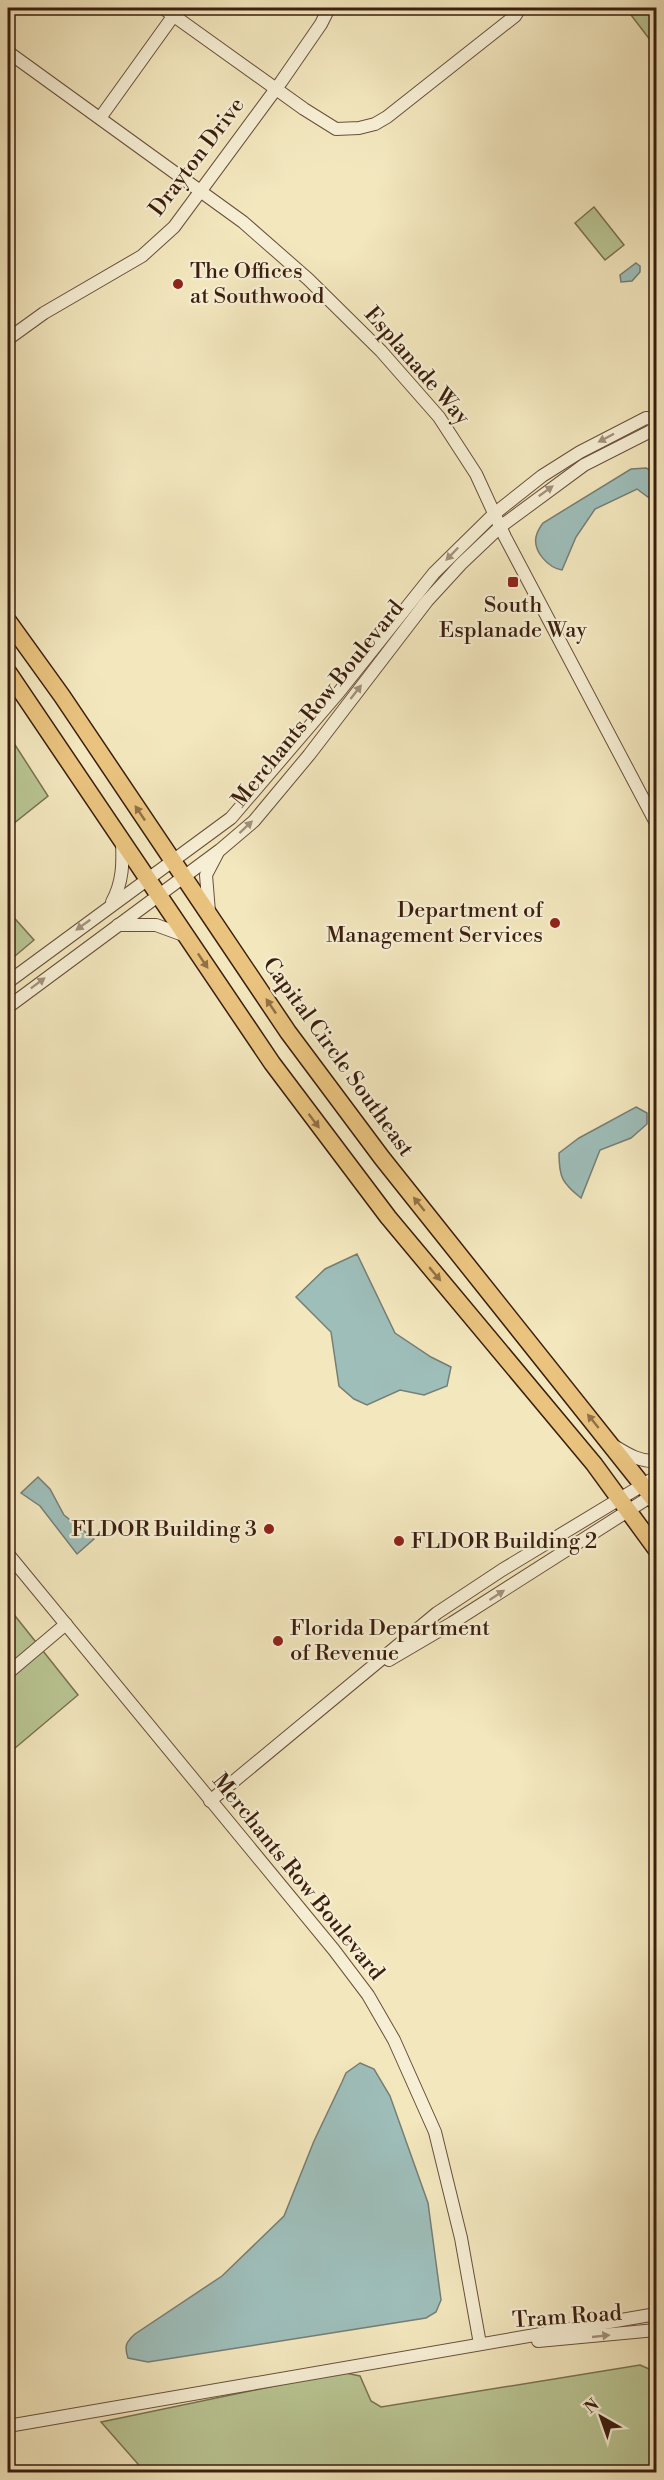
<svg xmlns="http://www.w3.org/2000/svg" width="664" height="2480" viewBox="0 0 664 2480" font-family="'Libre Bodoni',serif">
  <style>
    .green { fill: #b9c593; stroke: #7a7250; stroke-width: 1.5 }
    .water { fill: #9ebeba; stroke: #767e75; stroke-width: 1.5 }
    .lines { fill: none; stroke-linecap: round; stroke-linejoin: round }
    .minor-casing { stroke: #68503a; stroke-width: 14 }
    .major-casing { stroke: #3a1e0e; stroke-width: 19 }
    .minor { stroke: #f7efd5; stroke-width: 12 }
    .major { stroke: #eac47f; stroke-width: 16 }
    .oneway { fill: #a2917b }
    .oneway2 { fill: #927146 }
    .poi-dot { fill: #8f2418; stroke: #f7efd5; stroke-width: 2 }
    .labels { text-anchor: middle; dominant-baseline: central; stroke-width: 4.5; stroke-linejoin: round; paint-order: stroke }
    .street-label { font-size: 22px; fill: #3a1e0e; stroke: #f7efd5 }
    .poi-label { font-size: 22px; fill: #3a1e0e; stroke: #f7efd5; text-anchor: start }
  </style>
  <rect width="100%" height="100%" fill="#f3e7be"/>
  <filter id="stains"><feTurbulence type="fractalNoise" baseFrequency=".00333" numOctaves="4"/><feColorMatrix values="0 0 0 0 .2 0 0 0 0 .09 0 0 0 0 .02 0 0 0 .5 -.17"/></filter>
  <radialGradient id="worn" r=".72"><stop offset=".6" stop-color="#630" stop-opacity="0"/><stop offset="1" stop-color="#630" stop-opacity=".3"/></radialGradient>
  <g class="green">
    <path d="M641,8H649L656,17V43L654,45L631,15Z"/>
    <path d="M594,207L624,245L605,260L575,223Z"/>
    <path d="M8,734L48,796L8,828Z"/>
    <path d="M8,911L34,940L15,956L8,946Z"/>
    <path d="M8,1607L78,1695L8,1754Z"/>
    <path d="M640,2365L656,2372V2472H145L101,2422L341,2372L360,2376L371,2401L381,2407Z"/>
  </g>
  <g class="water">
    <path d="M636,263L640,266V272L632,281L621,282L620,275Z"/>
    <path d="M646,468L656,473V503L637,489L595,509L576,537L562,570C549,568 533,552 536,537C537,532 540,527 543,523L631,469Z"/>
    <path d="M636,1107L647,1113V1124L631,1138L600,1150L581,1198C562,1183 559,1177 559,1153L579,1138Z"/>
    <path d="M357,1254L395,1333L431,1357L451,1367L447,1386L424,1395L400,1390L367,1405L354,1399L339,1386L331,1332L296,1297L325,1269Z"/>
    <path d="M38,1477L50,1489L64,1515L94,1539L77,1554L40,1506L21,1493Z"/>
    <path d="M360,2063L374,2069L390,2096L428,2203L441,2300L436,2312L426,2318L148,2362L128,2358C124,2346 126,2342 135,2334L222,2276L284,2216L314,2141L342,2082L346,2073Z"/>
  </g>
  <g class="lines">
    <g class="minor-casing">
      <g id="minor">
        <path d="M163,8L304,109L336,129L359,128L375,124L387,117L515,16L520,8"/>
        <path d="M8,52L243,222L308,279L381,351L439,417L476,474L505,537L656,823"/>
        <path d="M100,118L179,8"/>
        <path d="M8,339L44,313L142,256L174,227L281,82L321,24L329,8"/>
        <path d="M112,902C123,882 123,863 122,841"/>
        <path d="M209,912L206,875L217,854"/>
        <path d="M118,925H156L186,936"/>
        <path d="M8,982L231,818L339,692L434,573L494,514L542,476L580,452L646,418L656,419"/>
        <path d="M8,1007L220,850L254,821L309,755L427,601L461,564L500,527L584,465L651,431L656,425"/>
        <path d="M616,1447C629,1455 641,1462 656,1461"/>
        <path d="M8,1554L334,1950L368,1995L394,2040L435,2132L461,2238L480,2344"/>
        <path d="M389,1660L452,1623L656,1493"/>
        <path d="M8,1673L66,1624"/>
        <path d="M210,1801L437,1613L502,1570L656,1477"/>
        <path d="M538,2341L656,2330"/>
        <path d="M8,2426L656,2314"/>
      </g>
    </g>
    <g class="major-casing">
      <g id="major">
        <path d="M8,621L62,696L288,1032L382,1158L656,1502"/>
        <path d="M8,672L272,1063L388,1217L594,1464L656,1549"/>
      </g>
    </g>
    <use href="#minor" class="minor"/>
    <use href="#major" class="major"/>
  </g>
  <defs><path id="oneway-solid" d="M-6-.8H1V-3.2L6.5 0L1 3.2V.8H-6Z" transform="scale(1.5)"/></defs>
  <g class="oneway">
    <use href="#oneway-solid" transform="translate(606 438) rotate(152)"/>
    <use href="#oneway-solid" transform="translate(546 491) rotate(-36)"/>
    <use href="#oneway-solid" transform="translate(452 554) rotate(134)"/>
    <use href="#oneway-solid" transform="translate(356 692) rotate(-52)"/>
    <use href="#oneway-solid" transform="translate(246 827) rotate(-43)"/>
    <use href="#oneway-solid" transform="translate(83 925) rotate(144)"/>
    <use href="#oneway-solid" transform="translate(38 983) rotate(-37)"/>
    <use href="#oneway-solid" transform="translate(497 1595) rotate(-33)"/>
    <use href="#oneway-solid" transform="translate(601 2336) rotate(-6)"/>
  </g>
  <g class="oneway2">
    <use href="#oneway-solid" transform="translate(140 813) rotate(-124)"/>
    <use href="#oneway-solid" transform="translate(203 961) rotate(56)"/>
    <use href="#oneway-solid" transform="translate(271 1006) rotate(-124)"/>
    <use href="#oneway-solid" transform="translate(314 1121) rotate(53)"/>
    <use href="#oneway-solid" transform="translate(419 1204) rotate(-129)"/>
    <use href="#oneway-solid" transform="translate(435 1274) rotate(50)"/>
    <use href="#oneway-solid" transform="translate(593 1421) rotate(-129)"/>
  </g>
  <g class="poi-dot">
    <circle cx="178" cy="284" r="6"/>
    <rect x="507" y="576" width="12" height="12" rx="3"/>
    <circle cx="555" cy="923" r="6"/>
    <circle cx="269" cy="1529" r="6"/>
    <circle cx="399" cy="1541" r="6"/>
    <circle cx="278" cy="1641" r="6"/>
  </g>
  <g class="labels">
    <g class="street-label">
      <text transform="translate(197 157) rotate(-53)">Drayton Drive</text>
      <text transform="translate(417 366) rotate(49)">Esplanade Way</text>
      <text transform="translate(318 704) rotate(-51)">Merchants Row Boulevard</text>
      <text transform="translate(338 1057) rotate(54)">Capital Circle Southeast</text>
      <text transform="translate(298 1877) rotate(51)">Merchants Row Boulevard</text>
      <text transform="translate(567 2317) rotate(-4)">Tram Road</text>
    </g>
    <g class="poi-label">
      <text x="190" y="271">The Offices<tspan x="190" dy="25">at Southwood</tspan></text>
      <text x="513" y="605" text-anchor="middle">South<tspan x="513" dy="25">Esplanade Way</tspan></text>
      <text x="543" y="910" text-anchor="end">Department of<tspan x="543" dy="25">Management Services</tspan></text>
      <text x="257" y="1529" text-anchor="end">FLDOR Building 3</text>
      <text x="411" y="1541">FLDOR Building 2</text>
      <text x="290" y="1628">Florida Department<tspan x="290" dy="25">of Revenue</tspan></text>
    </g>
  </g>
  <rect width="664" height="2480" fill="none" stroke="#f3e7be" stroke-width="30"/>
  <rect x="9" y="9" width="646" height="2462" fill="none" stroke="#3a1e0e" stroke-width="3"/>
  <rect x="15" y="15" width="634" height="2450" fill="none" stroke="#3a1e0e" stroke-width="1.5"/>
  <g transform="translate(601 2417) rotate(320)" stroke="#f7efd5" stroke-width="4.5" paint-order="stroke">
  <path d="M0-4.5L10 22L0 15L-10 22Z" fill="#3a1e0e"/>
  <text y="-9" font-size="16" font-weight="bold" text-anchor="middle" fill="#3a1e0e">N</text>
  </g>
  <rect width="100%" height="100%" filter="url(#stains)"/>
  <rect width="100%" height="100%" fill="url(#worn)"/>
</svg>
